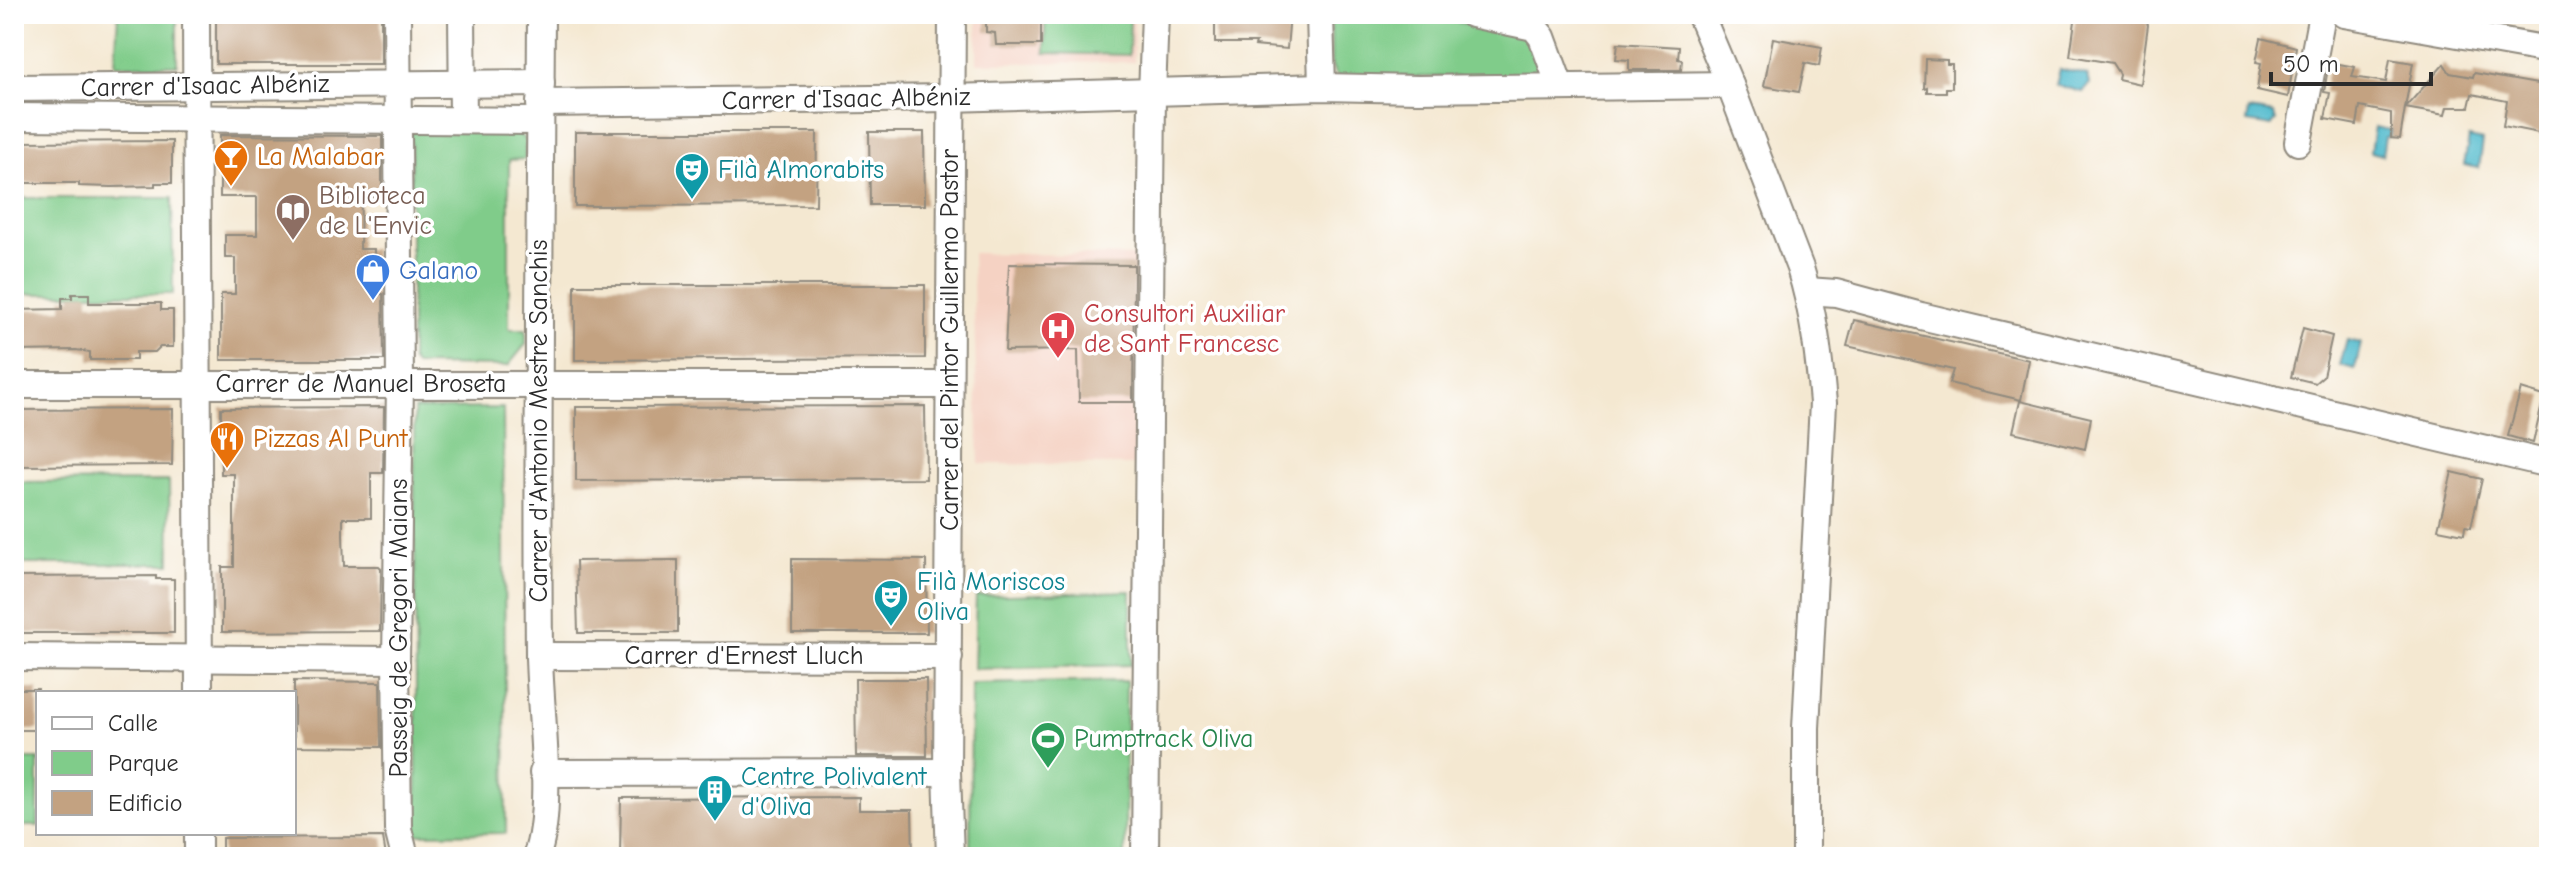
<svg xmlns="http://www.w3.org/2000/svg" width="2563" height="871" viewBox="0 0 2563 871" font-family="'Comic Neue',sans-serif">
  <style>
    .built { fill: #f5d2c3 }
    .green { fill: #80cc8a; stroke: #567c5a; stroke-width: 2 }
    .water { fill: #50bacc; stroke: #3e727c; stroke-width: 2 }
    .building { fill: #c3a281 }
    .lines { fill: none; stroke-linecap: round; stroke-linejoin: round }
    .minor-casing { stroke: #908a7e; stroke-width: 30 }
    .minor { stroke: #fff; stroke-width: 26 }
    .labels { text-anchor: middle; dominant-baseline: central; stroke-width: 7; stroke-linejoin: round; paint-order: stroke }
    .street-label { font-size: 26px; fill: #2b2b2b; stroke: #fff }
    .food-label { font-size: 26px; fill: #c56008; stroke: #fff; text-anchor: start }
    .culture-label { font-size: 26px; fill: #0d838f; stroke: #fff; text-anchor: start }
    .education-label { font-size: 26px; fill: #785e54; stroke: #fff; text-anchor: start }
    .shop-label { font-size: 26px; fill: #366cbe; stroke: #fff; text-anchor: start }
    .health-label { font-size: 26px; fill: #be3a42; stroke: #fff; text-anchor: start }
    .leisure-label { font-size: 26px; fill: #27864d; stroke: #fff; text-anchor: start }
  </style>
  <rect width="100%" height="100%" fill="#fff"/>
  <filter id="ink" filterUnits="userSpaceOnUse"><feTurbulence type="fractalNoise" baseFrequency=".0125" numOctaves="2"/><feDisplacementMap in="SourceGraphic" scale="16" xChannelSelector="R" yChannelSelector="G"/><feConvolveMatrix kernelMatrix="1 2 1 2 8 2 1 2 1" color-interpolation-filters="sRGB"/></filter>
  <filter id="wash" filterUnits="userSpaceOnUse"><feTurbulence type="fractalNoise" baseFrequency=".006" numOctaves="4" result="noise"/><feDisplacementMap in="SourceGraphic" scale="32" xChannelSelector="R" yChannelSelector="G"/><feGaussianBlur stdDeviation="1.8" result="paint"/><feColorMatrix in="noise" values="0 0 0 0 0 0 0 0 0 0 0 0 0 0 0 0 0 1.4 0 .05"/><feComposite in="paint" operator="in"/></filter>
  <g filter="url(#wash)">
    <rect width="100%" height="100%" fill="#f4e8d1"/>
    <g class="built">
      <path d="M977,14H1134V62L977,63Z"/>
      <path d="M972,253L1141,256L1140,465L979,464Z"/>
    </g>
    <g class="green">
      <path d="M118,14H177V65H115Z"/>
      <path d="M1045,14H1130L1129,55L1045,53Z"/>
      <path d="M1331,14H1412L1518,33L1531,42L1541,65L1537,74L1531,77H1340L1335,74L1331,63Z"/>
      <path d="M511,126L525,140V159L509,160V329H526V344L508,366L415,365L411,360V132Z"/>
      <path d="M14,198H172L173,294H14Z"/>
      <path d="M503,408L506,833L417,834L414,409Z"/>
      <path d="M169,481L170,564H14V482Z"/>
      <path d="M1131,591V665L974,669L976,596Z"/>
      <path d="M1126,681L1125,857H970L971,684Z"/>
      <rect x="14" y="759" width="24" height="67"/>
    </g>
    <g class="water">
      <path d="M2060,69L2087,75L2089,84L2083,92L2056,85Z"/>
      <path d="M2249,110L2274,114L2276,121L2271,126L2247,122Z"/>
      <path d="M2374,127L2390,130L2389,137H2385L2382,155L2370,152Z"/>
      <path d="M2469,138L2483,141L2479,168L2464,165Z"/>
      <path d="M2347,340L2361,343L2355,369L2340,365Z"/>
    </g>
    <g id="blocks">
      <g class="building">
        <rect x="216" y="14" width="165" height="50"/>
        <path d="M986,14H1041V45H996L995,33L986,32Z"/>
        <path d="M1215,14H1290L1287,49L1255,46L1256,43H1215Z"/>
        <path d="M2076,14H2141L2148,25L2140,84L2118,79L2119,74L2112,63L2070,56Z"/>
        <path d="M1773,38L1822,47L1819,66L1805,63L1799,92L1764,86Z"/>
        <path d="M2261,38L2296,47L2288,97L2257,90L2261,63L2256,62Z"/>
        <path d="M1618,43L1679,47L1678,59L1682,60L1681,70H1629V60L1616,59Z"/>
        <path d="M1925,59L1947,60V64H1952V88H1946V92H1927V87L1924,88Z"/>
        <path d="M2390,59L2413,63L2405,108L2444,64L2450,73L2473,77L2474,73L2549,86V135L2503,126L2507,101L2472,94L2469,107H2447L2445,115L2405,108L2400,139L2391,138V113L2360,107L2357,125L2325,119L2330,93L2324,92L2329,62L2355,67L2352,77L2386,82Z"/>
        <path d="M575,132H817L816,205L575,206Z"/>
        <path d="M869,132H924L925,205H870Z"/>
        <path d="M220,135L382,136V197H361L360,249H374V294H383L384,360H221V294H235V258H225V235H257V197H220Z"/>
        <path d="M172,141V183H155V186L112,187L79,186V183H14V142Z"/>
        <path d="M1009,264L1134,265L1133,402H1079L1078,350L1005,351Z"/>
        <path d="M575,285H925V358L575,360Z"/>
        <path d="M72,294H89V303H161V310H173V347H160L155,352H136V360H90V352L76,350L14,351V310L62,309V298H72Z"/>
        <path d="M1854,320L2029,360L2021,400L1949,383L1953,370L1847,346Z"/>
        <path d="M2303,328L2332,336L2323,376L2315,383L2291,377Z"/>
        <path d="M2521,389L2544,396L2533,443L2508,436Z"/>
        <path d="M2020,401L2091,418L2085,449L2013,432Z"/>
        <path d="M925,406L926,479L576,481V407Z"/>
        <path d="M384,407L383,473H371V518H343V535L344,566H379L381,568L380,631L222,632V567H234V474H221V408Z"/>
        <path d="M173,409L172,465L14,466V410Z"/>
        <path d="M2452,472L2482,479L2471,527L2465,526L2464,534L2438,529Z"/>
        <path d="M792,559L926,560L927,633H792Z"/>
        <path d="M678,560V633H578L576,561Z"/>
        <path d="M156,576V579H174V633H14V577Z"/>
        <path d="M855,679H926L927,756H856Z"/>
        <path d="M294,681L380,682L381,747L294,746Z"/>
        <rect x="14" y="689" width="24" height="41"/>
        <path d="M859,797V810H912L913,857H620L621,798Z"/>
        <path d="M383,837L386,857H222V838Z"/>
      </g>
    </g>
  </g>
  <g filter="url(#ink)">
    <use href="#blocks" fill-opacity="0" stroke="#908a7e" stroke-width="2"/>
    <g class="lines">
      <g class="minor-casing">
        <g id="minor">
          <path d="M196,14L199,693"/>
          <path d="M397,14L400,383L396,660L398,829L405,857"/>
          <path d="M462,14L463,120"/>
          <path d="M1320,14L1322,87"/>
          <path d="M1472,14L1534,27L1542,37L1560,86"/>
          <path d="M1700,14L1730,85L1800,268C1814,312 1819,358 1823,403L1806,728V857"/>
          <path d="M2344,14L2549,50"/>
          <path d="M14,88L541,83"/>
          <path d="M540,103L951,98L1322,87L1418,89L1730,85"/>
          <path d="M14,117L540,121"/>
          <path d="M2298,142L2322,14"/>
          <path d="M1807,291L1836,293L1921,316L2549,464"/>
          <path d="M14,385H949"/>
          <path d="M539,656L949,657"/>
          <path d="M14,657L396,660"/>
          <path d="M543,773L947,772"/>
          <path d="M198,833V857"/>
          <path d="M536,857C555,808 539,707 539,652C537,439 540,227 541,14"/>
          <path d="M950,857L947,772L952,14"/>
          <path d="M1145,857L1152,94L1155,14"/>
        </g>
      </g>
      <use href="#minor" class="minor"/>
    </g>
  </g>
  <defs>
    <g id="bar-pin" transform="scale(1.8)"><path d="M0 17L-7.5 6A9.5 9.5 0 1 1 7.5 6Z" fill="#e8710a" stroke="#fff"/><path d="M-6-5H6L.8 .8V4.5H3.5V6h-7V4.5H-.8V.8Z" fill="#fff"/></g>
    <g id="theatre-pin" transform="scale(1.8)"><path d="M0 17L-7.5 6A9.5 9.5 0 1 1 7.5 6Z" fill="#0f9aa8" stroke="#fff"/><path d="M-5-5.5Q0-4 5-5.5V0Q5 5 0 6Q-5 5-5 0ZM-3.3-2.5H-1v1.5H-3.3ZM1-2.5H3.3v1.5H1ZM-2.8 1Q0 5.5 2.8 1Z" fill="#fff"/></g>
    <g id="library-pin" transform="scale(1.8)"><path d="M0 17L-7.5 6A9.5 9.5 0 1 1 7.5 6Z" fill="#8d6e63" stroke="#fff"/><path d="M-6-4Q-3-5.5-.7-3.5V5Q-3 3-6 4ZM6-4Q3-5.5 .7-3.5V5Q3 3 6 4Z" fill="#fff"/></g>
    <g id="shop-pin" transform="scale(1.8)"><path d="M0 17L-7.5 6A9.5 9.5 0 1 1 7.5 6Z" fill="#3f7fe0" stroke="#fff"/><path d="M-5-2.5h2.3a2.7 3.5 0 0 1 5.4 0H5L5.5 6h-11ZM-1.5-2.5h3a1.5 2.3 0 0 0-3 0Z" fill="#fff"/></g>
    <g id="hospital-pin" transform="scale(1.8)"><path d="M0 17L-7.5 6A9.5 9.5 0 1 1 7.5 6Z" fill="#e0444e" stroke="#fff"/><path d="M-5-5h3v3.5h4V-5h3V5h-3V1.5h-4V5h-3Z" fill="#fff"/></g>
    <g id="restaurant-pin" transform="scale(1.8)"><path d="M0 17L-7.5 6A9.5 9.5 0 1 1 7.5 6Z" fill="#e8710a" stroke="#fff"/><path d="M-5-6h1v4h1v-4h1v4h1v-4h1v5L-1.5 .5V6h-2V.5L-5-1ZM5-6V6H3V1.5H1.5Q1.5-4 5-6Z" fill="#fff"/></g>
    <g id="stadium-pin" transform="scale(1.8)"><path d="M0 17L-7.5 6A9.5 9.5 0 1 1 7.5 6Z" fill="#2e9e5b" stroke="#fff"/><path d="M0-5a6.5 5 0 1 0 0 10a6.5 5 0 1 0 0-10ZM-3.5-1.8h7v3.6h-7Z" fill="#fff"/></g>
    <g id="building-pin" transform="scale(1.8)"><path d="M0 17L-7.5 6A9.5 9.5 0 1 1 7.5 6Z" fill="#0f9aa8" stroke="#fff"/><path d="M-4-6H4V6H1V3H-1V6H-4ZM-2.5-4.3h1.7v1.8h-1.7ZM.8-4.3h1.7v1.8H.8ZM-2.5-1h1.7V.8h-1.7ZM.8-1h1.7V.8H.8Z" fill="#fff"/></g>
  </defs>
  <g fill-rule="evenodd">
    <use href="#bar-pin" x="231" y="157"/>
    <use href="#theatre-pin" x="692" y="170"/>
    <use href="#library-pin" x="293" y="211"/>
    <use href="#shop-pin" x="373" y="271"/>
    <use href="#hospital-pin" x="1058" y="329"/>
    <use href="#restaurant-pin" x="227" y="439"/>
    <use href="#theatre-pin" x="891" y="597"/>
    <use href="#stadium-pin" x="1048" y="739"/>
    <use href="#building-pin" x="715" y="792"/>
  </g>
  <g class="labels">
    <g class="street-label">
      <text transform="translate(205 86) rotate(-1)">Carrer d'Isaac Albéniz</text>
      <text transform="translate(846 99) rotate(-1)">Carrer d'Isaac Albéniz</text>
      <text transform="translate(950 340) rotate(-90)">Carrer del Pintor Guillermo Pastor</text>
      <text x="361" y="384">Carrer de Manuel Broseta</text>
      <text transform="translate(539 421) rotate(-90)">Carrer d'Antonio Mestre Sanchis</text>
      <text transform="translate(399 628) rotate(-90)">Passeig de Gregori Maians</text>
      <text x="744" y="656">Carrer d'Ernest Lluch</text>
    </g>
    <g class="food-label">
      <text x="257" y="157">La Malabar</text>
      <text x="253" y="439">Pizzas Al Punt</text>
    </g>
    <g class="culture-label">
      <text x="718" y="170">Filà Almorabits</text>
      <text x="917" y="582">Filà Moriscos<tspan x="917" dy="30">Oliva</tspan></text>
      <text x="741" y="777">Centre Polivalent<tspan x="741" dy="30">d'Oliva</tspan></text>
    </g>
    <g class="education-label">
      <text x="319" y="196">Biblioteca<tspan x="319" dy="30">de L'Envic</tspan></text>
    </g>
    <g class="shop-label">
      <text x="399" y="271">Galano</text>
    </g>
    <g class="health-label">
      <text x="1084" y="314">Consultori Auxiliar<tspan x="1084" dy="30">de Sant Francesc</tspan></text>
    </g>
    <g class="leisure-label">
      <text x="1074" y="739">Pumptrack Oliva</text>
    </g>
  </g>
  <rect width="2563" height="871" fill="none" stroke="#fff" stroke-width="48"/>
  <rect x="36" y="691" width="260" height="144" fill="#ffffff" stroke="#aaaaaa" stroke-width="2"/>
  <rect x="52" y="717" width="40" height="12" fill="#ffffff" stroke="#aaaaaa" stroke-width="2"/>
  <text x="108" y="731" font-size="24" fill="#2b2b2b">Calle</text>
  <rect x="52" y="751" width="40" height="24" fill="#80cc8a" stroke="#aaaaaa" stroke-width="2"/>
  <text x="108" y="771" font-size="24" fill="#2b2b2b">Parque</text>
  <rect x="52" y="791" width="40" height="24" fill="#c3a281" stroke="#aaaaaa" stroke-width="2"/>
  <text x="108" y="811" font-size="24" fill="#2b2b2b">Edificio</text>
  <path d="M2271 72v12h160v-12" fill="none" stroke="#2b2b2b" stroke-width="4"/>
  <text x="2283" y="72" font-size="24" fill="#2b2b2b" stroke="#ffffff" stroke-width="6" paint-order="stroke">50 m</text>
</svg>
